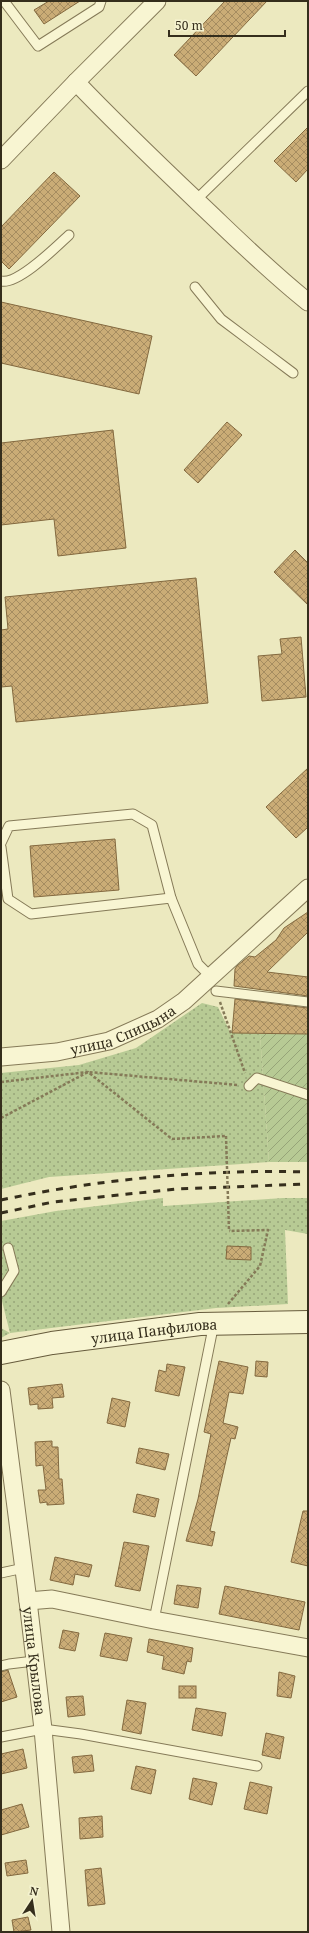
<svg xmlns="http://www.w3.org/2000/svg" width="309" height="1933" viewBox="0 0 309 1933" font-family="'Noto Serif',serif">
  <style>
    .grass { fill: url(#grass-dots) }
    .garden { fill: url(#garden-furrows) }
    .building { fill: url(#building-cross-hatch); stroke: #83693f }
    .lines { fill: none; stroke-linecap: round; stroke-linejoin: round }
    .service-casing { stroke: #857a58; stroke-width: 11 }
    .minor-casing { stroke: #857a58; stroke-width: 19 }
    .secondary-casing { stroke: #665b3c; stroke-width: 24 }
    .path { stroke: #857a58; stroke-width: 2.5; stroke-dasharray: 3 2; stroke-linecap: butt }
    .service { stroke: #f8f5d2; stroke-width: 9 }
    .minor { stroke: #f8f5d2; stroke-width: 17 }
    .secondary { stroke: #f8f5d2; stroke-width: 22 }
    .rail { stroke: #352e1c; stroke-width: 3; stroke-dasharray: 7 7; stroke-linecap: butt }
    .path-bridge { stroke: #857a58; stroke-width: 2.5; stroke-dasharray: 3 2; stroke-linecap: butt }
    .labels { text-anchor: middle; dominant-baseline: central; stroke-width: 4; stroke-linejoin: round; paint-order: stroke }
    .street-label { font-size: 14px; fill: #352e1c; stroke: #f4f2cf }
  </style>
  <defs>
    <pattern id="grass-dots" width="8" height="8" patternUnits="userSpaceOnUse"><rect width="8" height="8" fill="#b7ca94"/><path d="M2 2h.1M6 6h.1" fill="none" stroke="#96a478" stroke-width="1.8" stroke-linecap="round"/></pattern>
    <pattern id="garden-furrows" width="10" height="10" patternUnits="userSpaceOnUse"><rect width="10" height="10" fill="#b7ca94"/><path d="M-1 1l2-2M0 10L10 0M9 11l2-2" fill="none" stroke="#96a478"/></pattern>
    <pattern id="building-cross-hatch" width="8" height="8" patternUnits="userSpaceOnUse"><rect width="8" height="8" fill="#caac76"/><path d="M0 0l8 8M0 8l8-8" fill="none" stroke="#a58c60"/></pattern>
  </defs>
  <rect width="100%" height="100%" fill="#ece9bf"/>
  <g class="grass">
    <path d="M202,1003L218,1007L230,1032L260,1034L269,1162L49,1177L1,1189V1073L79,1065L136,1048Z"/>
    <path d="M163,1198V1206L283,1198H308V1234L285,1230L288,1304L216,1308L10,1333L1,1338V1328L10,1333L1,1297V1221L56,1211Z"/>
  </g>
  <path class="garden" d="M260,1034H308V1162H269Z"/>
  <g class="building">
    <path d="M49,1H80L44,24L34,10Z"/>
    <path d="M225,1H267L196,76L174,55Z"/>
    <path d="M308,127V169L296,182L274,161Z"/>
    <path d="M54,172L80,196L9,269L1,261V227Z"/>
    <path d="M1,302L152,336L139,394L1,363Z"/>
    <path d="M227,422L242,435L198,483L184,470Z"/>
    <path d="M113,430L126,548L58,556L54,519L1,525V443Z"/>
    <path d="M295,550L308,563V605L274,572Z"/>
    <path d="M196,578L208,703L16,722L12,686L1,687V630L8,629L5,597Z"/>
    <path d="M301,637L306,697L262,701L258,656L282,654L280,639Z"/>
    <path d="M308,768V827L296,838L266,807Z"/>
    <path d="M115,839L119,890L34,897L30,846Z"/>
    <path d="M308,912V932L267,972L308,977V996L234,986L235,969L237,966L249,956L255,957L276,940L284,928Z"/>
    <path d="M235,999L308,1008V1034L232,1033Z"/>
    <path d="M227,1246L251,1247V1260L226,1259Z"/>
    <path d="M219,1361L248,1367L243,1394L229,1392L223,1423L238,1427L235,1439L231,1438L210,1531L215,1532L212,1546L186,1541L198,1499L211,1434L204,1432Z"/>
    <path d="M256,1361L268,1362L267,1377L255,1376Z"/>
    <path d="M167,1364L185,1367L179,1396L155,1391L159,1370L166,1372Z"/>
    <path d="M62,1384L64,1397L52,1398L53,1408L38,1409V1404L30,1405L28,1388Z"/>
    <path d="M112,1398L130,1402L125,1427L107,1423Z"/>
    <path d="M52,1441V1447H58L59,1479H62L64,1504L47,1505V1502L40,1503L38,1490H46L43,1465L36,1466L35,1442Z"/>
    <path d="M139,1448L169,1454L165,1470L136,1463Z"/>
    <path d="M137,1494L159,1499L155,1517L133,1512Z"/>
    <path d="M303,1511H308V1566L291,1562Z"/>
    <path d="M124,1542L149,1546L140,1591L115,1586Z"/>
    <path d="M55,1557L92,1565L89,1577L75,1574L73,1585L50,1580Z"/>
    <path d="M177,1585L201,1588L198,1608L174,1604Z"/>
    <path d="M225,1586L305,1602L299,1630L219,1614Z"/>
    <path d="M63,1630L79,1633L75,1651L59,1648Z"/>
    <path d="M105,1633L132,1638L127,1661L100,1656Z"/>
    <path d="M149,1639L193,1648L191,1662L187,1661L184,1674L162,1669L164,1656L147,1652Z"/>
    <path d="M8,1670L17,1697L1,1702V1672Z"/>
    <path d="M279,1672L295,1676L291,1698L277,1696Z"/>
    <rect x="179" y="1686" width="17" height="12"/>
    <path d="M83,1696L85,1715L68,1717L66,1697Z"/>
    <path d="M127,1700L146,1703L141,1734L122,1730Z"/>
    <path d="M196,1708L226,1713L222,1736L192,1730Z"/>
    <path d="M266,1733L284,1737L280,1759L262,1755Z"/>
    <path d="M23,1749L27,1768L1,1774V1754Z"/>
    <path d="M92,1755L94,1771L74,1773L72,1757Z"/>
    <path d="M136,1766L156,1770L151,1794L131,1789Z"/>
    <path d="M193,1778L217,1783L212,1805L189,1799Z"/>
    <path d="M250,1782L272,1787L267,1814L244,1809Z"/>
    <path d="M22,1804L29,1827L1,1835V1810Z"/>
    <path d="M102,1816L103,1837L80,1839L79,1818Z"/>
    <path d="M26,1860L28,1873L7,1876L5,1863Z"/>
    <path d="M101,1868L105,1904L88,1906L85,1870Z"/>
    <path d="M28,1917L31,1930L14,1932L12,1920Z"/>
  </g>
  <g class="lines">
    <g class="service-casing">
      <g id="service">
        <path d="M4,1L38,46L99,7L101,1"/>
        <path d="M196,200L308,91"/>
        <path d="M1,281C18,285 56,247 69,235"/>
        <path d="M195,287L221,319L293,373"/>
        <path d="M1,843L9,826L133,814L152,825L171,898"/>
        <path d="M1,847L8,899L31,914L171,898L198,964L211,977"/>
        <path d="M216,991L308,1002"/>
        <path d="M249,1086L257,1078L308,1095"/>
        <path d="M1,1292L14,1271L8,1248"/>
        <path d="M1,1573L24,1568"/>
        <path d="M154,1620L214,1323"/>
        <path d="M1,1666L9,1664L34,1661"/>
        <path d="M1,1737L43,1729L81,1734L257,1766"/>
      </g>
    </g>
    <g class="minor-casing">
      <g id="minor">
        <path d="M76,82C116,124 158,164 200,204C235,237 270,272 308,302"/>
        <path d="M1,160L76,82L157,1"/>
        <path id="s1" d="M1,1057L57,1052L109,1041L158,1019L184,1001L308,888"/>
        <path id="s2" d="M1,1390L28,1601L43,1729L61,1932"/>
        <path d="M28,1601L52,1599L154,1620L308,1648"/>
      </g>
    </g>
    <g class="secondary-casing">
      <g id="secondary">
        <path id="s3" d="M1,1353L52,1343L200,1324L308,1322"/>
      </g>
    </g>
    <g class="path">
      <path d="M220,1002L245,1073"/>
      <path d="M1,1082L88,1072L172,1139L226,1136"/>
      <path d="M1,1118L88,1072L238,1085"/>
      <path d="M228,1304L260,1266L268,1230L229,1231"/>
    </g>
    <use href="#service" class="service"/>
    <use href="#minor" class="minor"/>
    <use href="#secondary" class="secondary"/>
    <g class="rail">
      <path d="M1,1200C101,1179 205,1169 308,1172"/>
      <path d="M1,1213L53,1202L176,1189L308,1184"/>
    </g>
    <path class="path-bridge" d="M226,1136L229,1231"/>
  </g>
  <g class="labels">
    <g class="street-label">
      <text stroke="none"><textPath href="#s1" startOffset="126">улица Спицына</textPath></text>
      <text stroke="none"><textPath href="#s3" startOffset="155">улица Панфилова</textPath></text>
      <text stroke="none"><textPath href="#s2" startOffset="273">улица Крылова</textPath></text>
    </g>
  </g>
  <rect width="309" height="1933" fill="none" stroke="#352e1c" stroke-width="4"/>
  <g transform="translate(32 1901) rotate(12)" stroke="#f4f2cf" stroke-width="3" paint-order="stroke">
  <path d="M0-3L7 15L0 10L-7 15Z" fill="#352e1c"/>
  <text y="-6" font-size="11" font-weight="bold" text-anchor="middle" fill="#352e1c">N</text>
  </g>
  <path d="M169 30v6h116v-6" fill="none" stroke="#352e1c" stroke-width="2"/>
  <text x="175" y="30" font-size="12" fill="#352e1c" stroke="#f4f2cf" stroke-width="3" paint-order="stroke">50 m</text>
</svg>
